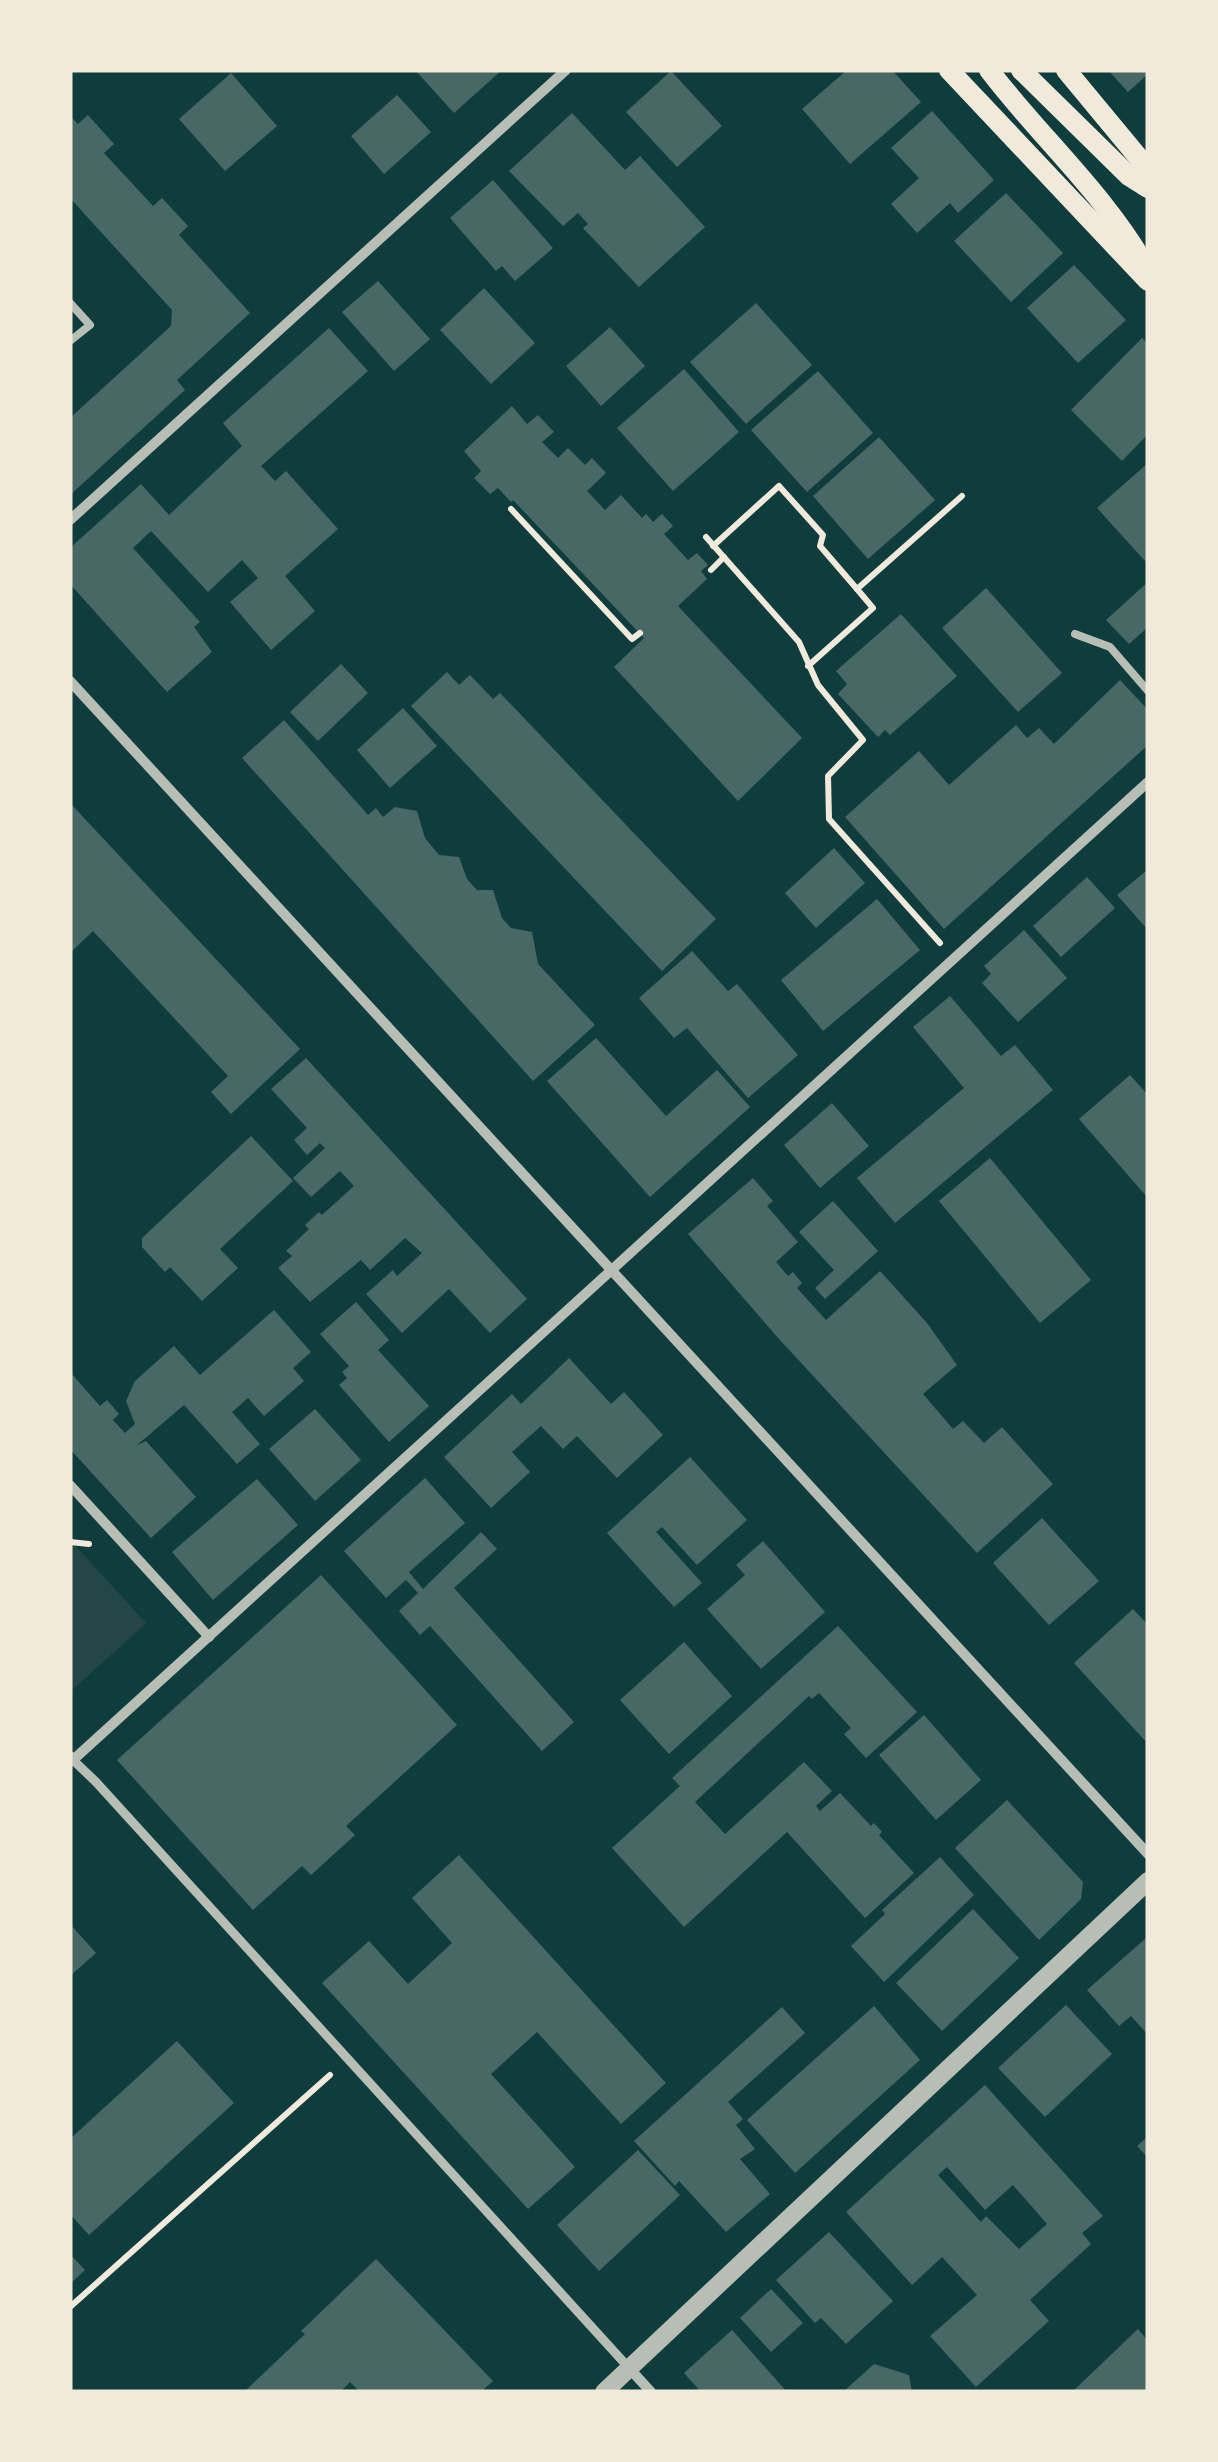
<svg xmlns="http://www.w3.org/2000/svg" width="1218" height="2462" viewBox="0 0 1218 2462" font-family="Cabin,sans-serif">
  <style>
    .green { fill: #244646 }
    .building { fill: #486865; fill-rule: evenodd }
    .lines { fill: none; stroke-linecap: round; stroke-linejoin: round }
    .path { stroke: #f1e9da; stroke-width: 6 }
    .service { stroke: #b8beb3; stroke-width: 8 }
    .pedestrian { stroke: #b8beb3; stroke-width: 9 }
    .minor { stroke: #b8beb3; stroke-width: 10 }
    .tertiary { stroke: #b8beb3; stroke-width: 18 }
    .secondary { stroke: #f1e9da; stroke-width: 20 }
  </style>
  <rect width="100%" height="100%" fill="#0f3d3e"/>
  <path class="green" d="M70,1540L146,1623L70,1692Z"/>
  <g class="building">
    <path d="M415,70H502L454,113Z"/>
    <path d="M847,70H892L921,102L850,164L802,109Z"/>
    <path d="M1108,70H1148V74L1128,92Z"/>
    <path d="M671,71L722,126L677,167L626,112Z"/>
    <path d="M231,73L277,126L225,171L179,119Z"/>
    <path d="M397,95L431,132L384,174L351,136Z"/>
    <path d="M932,111L994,180L958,213L950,203L917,233L891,204L919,178L891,148Z"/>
    <path d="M572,113L625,170L640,156L705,227L639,287L583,228L588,224L578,213L563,226L509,171Z"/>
    <path d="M88,115L114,144L104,153L153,206L162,198L188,226L179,235L250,313L177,380L185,390L70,495V418L171,326L172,310L70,198V116L78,124Z"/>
    <path d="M493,180L553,248L515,281L502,266L496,271L450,218Z"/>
    <path d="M1006,193L1063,253L1011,302L954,241Z"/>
    <path d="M1074,265L1126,320L1078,363L1027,308Z"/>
    <path d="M378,281L430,339L394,371L342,312Z"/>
    <path d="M484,288L535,343L491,384L440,330Z"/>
    <path d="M756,303L812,365L746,424L690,362Z"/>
    <path d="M610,327L645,366L601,406L566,366Z"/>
    <path d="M329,328L368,371L261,466L275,481L286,471L338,529L285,576L315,611L271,650L230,602L258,578L242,560L208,592L151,531L133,548L200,622L194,627L212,652L167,692L70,584V548L141,484L169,515L242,446L223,423Z"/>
    <path d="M1142,338L1148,344V434L1122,461L1071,410Z"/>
    <path d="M684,369L739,432L673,491L617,428Z"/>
    <path d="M818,371L873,433L807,492L751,430Z"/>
    <path d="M512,406L527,424L538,415L554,432L542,442L558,458L568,448L585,465L592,458L606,473L587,491L605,510L621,495L642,518L646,514L653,522L662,514L673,526L664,534L688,560L697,553L708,565L701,571L707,579L678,606L802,738L738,801L614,667L644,638L513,500L511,502L498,488L490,494L474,478L481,471L464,451Z"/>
    <path d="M879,437L935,500L868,559L813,496Z"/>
    <path d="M1148,463V558L1145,561L1097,508Z"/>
    <path d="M1148,582V627L1129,644L1106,620Z"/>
    <path d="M986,588L1062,673L1018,712L942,628Z"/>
    <path d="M901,614L957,676L890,735L885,730L878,737L838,694L847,684L836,671Z"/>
    <path d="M341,664L368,693L318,741L290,712Z"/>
    <path d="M447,672L459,685L470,675L493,699L500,693L716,919L662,971L411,706Z"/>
    <path d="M1120,680L1148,710V745L944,929L845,817L919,751L949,785L1016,725L1027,738L1039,728L1054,744Z"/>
    <path d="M403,708L437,746L390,788L357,750Z"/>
    <path d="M284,720L368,815L376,808L383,817L395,807L417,811L425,838L439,855L459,857L467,879L477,890H493L502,918L511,928L532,932L538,964L595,1025L533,1081L242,758Z"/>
    <path d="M70,803L300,1049L231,1114L211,1092L228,1076L93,931L70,953Z"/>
    <path d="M834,848L865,883L816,928L785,893Z"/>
    <path d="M1146,871L1148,873V930L1117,895Z"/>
    <path d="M1087,877L1115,908L1061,957L1033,926Z"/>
    <path d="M877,899L920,950L823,1031L781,980Z"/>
    <path d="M1024,930L1067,978L1018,1022L982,983L991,974L984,966Z"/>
    <path d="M692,951L728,991L737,984L798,1055L748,1098L687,1028L674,1038L639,998Z"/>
    <path d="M950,996L1001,1056L1015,1045L1053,1090L895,1223L857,1178L964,1088L913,1027Z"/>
    <path d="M596,1038L666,1116L717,1070L750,1107L650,1197L547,1081Z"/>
    <path d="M306,1058L527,1299L490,1333L449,1289L402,1333L366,1294L393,1270L397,1276L422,1253L405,1238L370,1270L361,1260L310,1302L278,1268L292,1256L286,1251L309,1229L305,1225L319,1212L322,1215L354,1186L340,1171L311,1197L293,1178L325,1148L320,1143L307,1155L294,1140L307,1128L271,1089Z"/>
    <path d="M1130,1075L1148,1095V1198L1079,1119Z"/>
    <path d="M832,1103L869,1146L820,1188L784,1145Z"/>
    <path d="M251,1136L293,1181L220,1249L238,1268L202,1301L170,1267L165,1272L142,1247V1238Z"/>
    <path d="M990,1158L1091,1280L1040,1323L939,1201Z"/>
    <path d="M753,1178L773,1201L767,1206L798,1242L776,1262L788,1276L793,1272L802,1283L797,1288L826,1320L880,1271L927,1323L957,1365L923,1394L953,1429L963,1421L984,1443L1002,1427L1053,1484L977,1553L779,1339L688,1234Z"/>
    <path d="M833,1201L878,1251L825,1299L815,1288L834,1270L799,1232Z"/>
    <path d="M356,1302L389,1340L378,1350L429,1406L389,1442L339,1385L347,1378L342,1372L349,1366L320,1334Z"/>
    <path d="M274,1310L311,1352L293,1368L304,1381L264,1416L248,1398L232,1412L260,1444L237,1464L184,1405L136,1446L146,1441L196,1497L151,1538L70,1449V1372L100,1406L107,1400L119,1414L113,1420L125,1433L135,1424L126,1401L135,1381L174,1346L200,1375Z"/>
    <path d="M569,1358L611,1404L624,1392L663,1435L617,1478L577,1436L563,1449L541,1426L512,1452L530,1472L491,1508L444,1457L512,1394L521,1404Z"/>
    <path d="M315,1409L361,1460L315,1501L269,1449Z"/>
    <path d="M690,1457L747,1520L697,1565L662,1527L656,1532L702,1583L674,1607L607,1533Z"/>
    <path d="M425,1478L465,1523L409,1572L423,1589L481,1532L497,1549L454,1588L574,1722L542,1751L430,1626L420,1635L399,1611L418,1593L406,1580L386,1598L344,1551Z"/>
    <path d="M257,1479L298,1525L213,1600L172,1552Z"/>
    <path d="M1042,1518L1099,1581L1049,1625L993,1563Z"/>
    <path d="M763,1541L825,1612L761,1669L707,1609L745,1575L736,1565Z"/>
    <path d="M321,1575L457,1725L346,1826L355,1835L311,1875L302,1866L253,1910L117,1760Z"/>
    <path d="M1133,1609L1148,1625V1744L1074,1663Z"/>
    <path d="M838,1626L917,1712L866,1758L844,1734L851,1728L819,1693L812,1699L809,1696L695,1802L725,1834L804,1762L832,1791L816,1806L820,1811L840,1793L871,1826L874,1823L882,1832L879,1835L914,1873L865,1918L787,1832L684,1927L612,1848L680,1786L672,1778Z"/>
    <path d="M684,1642L732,1696L669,1754L620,1700Z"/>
    <path d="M924,1715L981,1780L936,1820L879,1755Z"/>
    <path d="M1007,1800L1083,1882L1081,1899L1039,1940L955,1848Z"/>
    <path d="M459,1855L666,2083L621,2124L537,2032L491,2074L575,2167L528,2209L322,1983L369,1941L408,1984L452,1943L412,1898Z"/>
    <path d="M940,1857L974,1895L884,1982L851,1946L885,1914L882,1910Z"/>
    <path d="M973,1909L1019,1958L942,2031L896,1983Z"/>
    <path d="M70,1924L96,1953L70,1976Z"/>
    <path d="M1146,1938L1148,1941V2035L1131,2016L1119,2026L1087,1990Z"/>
    <path d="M1066,2005L1112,2054L1045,2117L998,2068Z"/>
    <path d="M874,2006L920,2060L795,2173L747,2120Z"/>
    <path d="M782,2007L805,2033L728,2102L743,2119L736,2125L755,2149L740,2159L770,2194L726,2232L679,2181L675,2186L634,2141Z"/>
    <path d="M177,2041L234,2103L89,2235L70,2214V2139Z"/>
    <path d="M985,2085L1103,2216L1082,2233L1091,2244L1030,2300L1049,2321L976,2387L930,2336L977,2295L942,2257L912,2285L846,2212ZM947,2167L985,2210L1013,2185L1047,2224L1019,2249L986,2216L981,2222L938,2175Z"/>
    <path d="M1148,2136V2158L1137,2146Z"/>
    <path d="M638,2150L680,2195L599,2271L557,2225Z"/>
    <path d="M829,2232L893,2301L846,2344L821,2318L815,2323L776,2280Z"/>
    <path d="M70,2254L85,2270L70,2284Z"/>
    <path d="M376,2259L493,2381L481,2392H360L350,2382L340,2392H244L305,2334L301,2331Z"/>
    <path d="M771,2289L803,2323L771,2352L740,2318Z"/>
    <path d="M1138,2329L1148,2341V2392H1072Z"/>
    <path d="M732,2330L787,2392H701L684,2373Z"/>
    <path d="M874,2364L909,2375L912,2392H843Z"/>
  </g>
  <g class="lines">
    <g class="path">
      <path d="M511,509L632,639L640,633"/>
      <path d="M706,537L799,642L818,685L863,740L828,776L829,819L940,943"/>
      <path d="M713,546L779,486L823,535L820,546L857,589L962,496"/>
      <path d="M711,570L724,557"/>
      <path d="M808,666L873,608L857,589"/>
      <path d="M70,1542L89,1544"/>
      <path d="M70,2307L330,2075"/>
    </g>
    <g class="service">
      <path d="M70,303L90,325L70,341"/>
      <path d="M1075,634L1110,647L1148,691"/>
    </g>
    <path class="pedestrian" d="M71,1762L73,1760L96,1782L629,2368"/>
    <g class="minor">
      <path d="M70,520L566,70"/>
      <path d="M70,681L1148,1854"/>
      <path d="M70,1485L209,1637"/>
      <path d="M70,1756L73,1760L1148,782"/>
      <path d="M629,2368L651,2392"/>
    </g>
    <path class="tertiary" d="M604,2392L1148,1881"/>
    <g class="secondary">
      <path d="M949,70L1148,281"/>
      <path d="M989,70C1040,137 1104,193 1146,267"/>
      <path d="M1021,70L1129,176L1148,188"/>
      <path d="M1066,70L1148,169"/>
    </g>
  </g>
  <rect width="1218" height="2462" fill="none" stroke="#f1e9da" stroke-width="145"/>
</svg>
